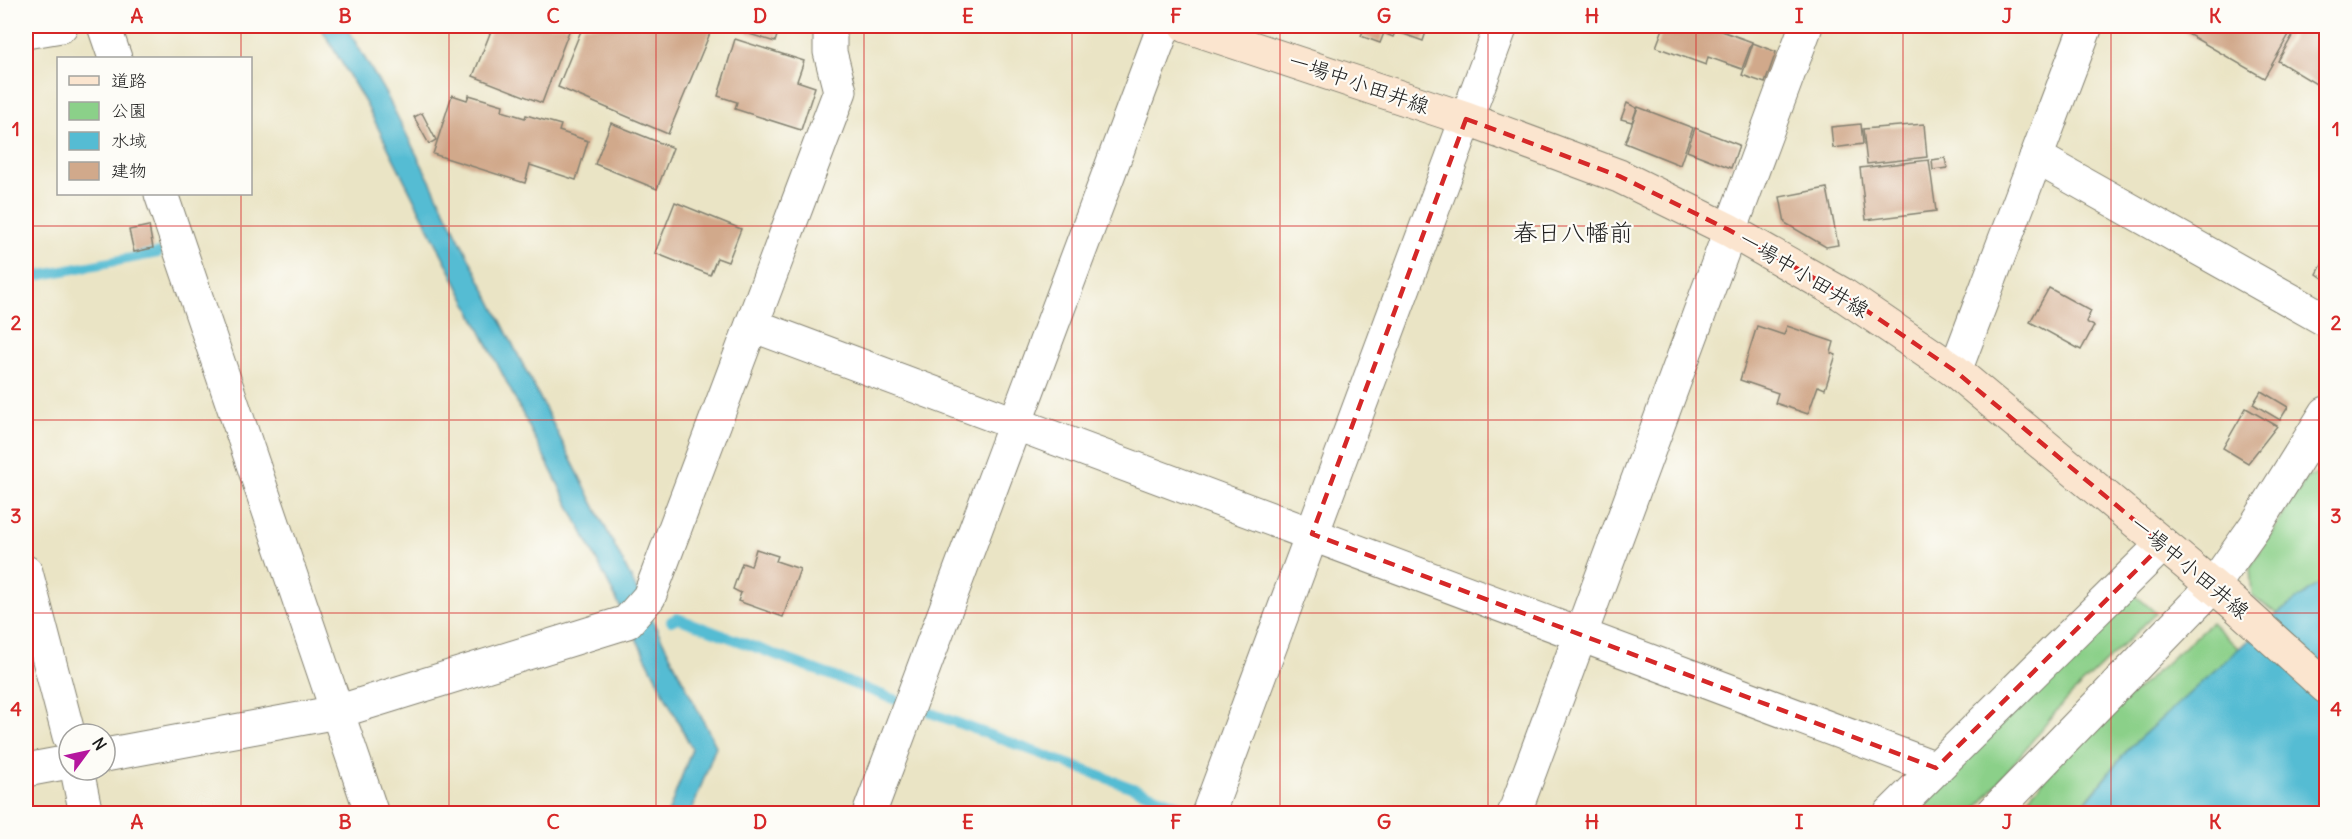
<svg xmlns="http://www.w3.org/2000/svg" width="2352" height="839" viewBox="0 0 2352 839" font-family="Delius,'Klee One',sans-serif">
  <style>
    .green { fill: #8bd089; stroke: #547652; stroke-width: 1.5 }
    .water { fill: #55bcd3; stroke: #386c78; stroke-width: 1.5 }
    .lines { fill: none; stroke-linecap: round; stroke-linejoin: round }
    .stream { stroke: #55bcd3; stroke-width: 10 }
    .building { fill: #d1a98b }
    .minor-casing { stroke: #838070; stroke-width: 35 }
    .secondary-casing { stroke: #838070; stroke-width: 35 }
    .minor { stroke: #fff; stroke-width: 33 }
    .secondary { stroke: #fbe5cf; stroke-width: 33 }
    .marked { fill: none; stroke: #d62828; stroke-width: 4.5; stroke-dasharray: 12 8; stroke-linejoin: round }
    .grid { fill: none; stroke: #d62828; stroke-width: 1.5; stroke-opacity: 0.55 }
    .labels { text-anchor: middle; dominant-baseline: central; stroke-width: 4.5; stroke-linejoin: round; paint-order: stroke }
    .street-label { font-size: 21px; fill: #1c1c1c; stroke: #fdfcf7 }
    .quarter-label { font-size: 24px; fill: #1c1c1c; stroke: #fdfcf7 }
    .neatline { fill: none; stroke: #d62828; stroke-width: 2 }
    .grid-label { font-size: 20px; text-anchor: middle; font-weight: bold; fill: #d62828 }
  </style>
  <rect width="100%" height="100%" fill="#fdfcf7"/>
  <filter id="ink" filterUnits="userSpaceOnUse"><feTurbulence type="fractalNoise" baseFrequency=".0167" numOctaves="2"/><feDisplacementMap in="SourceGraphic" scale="12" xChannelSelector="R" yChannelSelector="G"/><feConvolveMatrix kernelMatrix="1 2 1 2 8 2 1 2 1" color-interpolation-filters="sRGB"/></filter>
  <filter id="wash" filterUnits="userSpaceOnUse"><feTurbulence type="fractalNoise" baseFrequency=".008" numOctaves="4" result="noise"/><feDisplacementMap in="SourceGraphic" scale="24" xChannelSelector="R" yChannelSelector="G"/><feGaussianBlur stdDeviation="1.35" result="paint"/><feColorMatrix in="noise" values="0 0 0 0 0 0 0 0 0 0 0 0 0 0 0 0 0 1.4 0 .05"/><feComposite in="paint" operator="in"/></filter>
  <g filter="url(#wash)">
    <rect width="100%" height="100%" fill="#eae4c5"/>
    <g class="green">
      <path d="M2326,473V579L2277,614L2252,595L2250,567L2308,476Z"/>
      <path d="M2134,594L2156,613L2063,703L1973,813L1905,814Z"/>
      <path d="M2211,622L2239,649L2130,747L2076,813L2014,814L2064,757Z"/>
    </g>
    <g class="water">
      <path d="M320,26H346L387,96L716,746L691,813H668L692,749L366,104Z"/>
      <path d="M2326,579V813L2076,814L2130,747L2277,614Z"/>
    </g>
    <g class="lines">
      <g class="stream">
        <path d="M26,278L158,253"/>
        <path d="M671,621L677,618L896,700"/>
        <path d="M931,713L1192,810"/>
      </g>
    </g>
    <g id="blocks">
      <g class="building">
        <path d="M493,26H571L542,103L473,76Z"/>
        <path d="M583,26H713L668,134L558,87Z"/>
        <path d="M742,26H780L775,42L740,31Z"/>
        <path d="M1365,26H1398L1393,37L1384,33L1380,43L1361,36Z"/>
        <path d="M1404,26H1428L1423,41L1401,33Z"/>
        <path d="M1664,26H1708L1752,42L1742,69L1708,57L1706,65L1656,47Z"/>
        <path d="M2174,26H2294L2264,78Z"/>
        <path d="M2298,26H2315L2326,32V90L2278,61Z"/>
        <path d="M735,39L804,61L797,81L815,87L801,130L735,109L737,102L718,96Z"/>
        <path d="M1753,43L1776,52L1765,83L1742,75Z"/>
        <path d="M452,95L467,100L469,95L503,105L502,111L525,118L526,115L561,125L559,131L588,141L576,180L530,165L525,183L433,154Z"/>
        <path d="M1627,103L1637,108L1632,122L1621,119Z"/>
        <path d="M1638,107L1693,128L1680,165L1625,143Z"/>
        <path d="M422,113L436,140L429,144L414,117Z"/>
        <path d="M611,123L673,148L657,189L595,164Z"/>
        <path d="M1861,124L1863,144L1833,148L1831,127Z"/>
        <path d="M1924,124L1927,157L1867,164L1863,129Z"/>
        <path d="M1695,128L1739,145L1731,168L1687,151Z"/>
        <path d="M1945,158L1947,168L1933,170L1932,160Z"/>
        <path d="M1929,160L1936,211L1866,220L1860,168Z"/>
        <path d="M1827,188L1838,245L1826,247L1785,223L1780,197Z"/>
        <path d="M675,202L741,229L728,262L717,258L710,275L655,253Z"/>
        <path d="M149,226L153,248L134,252L129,230Z"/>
        <path d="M2326,257V280L2317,274Z"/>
        <path d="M2049,288L2091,311L2086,322L2094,326L2081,350L2030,322Z"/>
        <path d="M1757,326L1784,335L1787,326L1834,342L1831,353L1836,355L1825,389L1818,386L1808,414L1775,403L1778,393L1740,380Z"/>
        <path d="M2261,391L2288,407L2280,420L2253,404Z"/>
        <path d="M2246,408L2277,426L2248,463L2223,448Z"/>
        <path d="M756,549L778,556L776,561L800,569L783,617L738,601L741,593L733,589L742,563L751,566Z"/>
      </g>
    </g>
  </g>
  <g filter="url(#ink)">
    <use href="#blocks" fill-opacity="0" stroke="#838070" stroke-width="1.5"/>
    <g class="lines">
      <g class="minor-casing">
        <g id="minor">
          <path d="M104,26L115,58"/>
          <path d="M26,32L61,26"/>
          <path d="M2036,157L2326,320"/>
          <path d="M161,194L372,814"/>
          <path d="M752,325L1936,768"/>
          <path d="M1955,371L2086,26"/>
          <path d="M26,572L69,736"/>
          <path d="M105,755L337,712L627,622L649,597L840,91L830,52V26"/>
          <path d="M26,770L69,762"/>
          <path d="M77,770L86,814"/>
          <path d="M869,814L1164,26"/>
          <path d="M1208,814L1501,26"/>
          <path d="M1514,814L1806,26"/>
          <path d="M1890,814L2163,544"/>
          <path d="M1992,814L2213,586L2256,525L2326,413"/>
        </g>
      </g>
      <g class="secondary-casing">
        <path id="secondary" d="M1186,26L1466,119L1619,176L1729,230L1842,294L1955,371L2231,601L2326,687"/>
      </g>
      <use href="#minor" class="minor"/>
      <use href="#secondary" class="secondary"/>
    </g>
  </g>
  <path class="marked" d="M1466,119L1619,176L1729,230L1842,294L1955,371L2163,544L1936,768L1312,534Z"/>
  <path class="grid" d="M241,26V58M449,26V814M656,26V814M864,26V814M1072,26V814M1280,26V814M1488,26V814M1696,26V814M1903,26V814M2111,26V814M241,194V814M26,226H2326M26,420H2326M26,613H2326"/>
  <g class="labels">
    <g class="street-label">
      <text transform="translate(1359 83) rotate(19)">一場中小田井線</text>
      <text transform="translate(1804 274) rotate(31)">一場中小田井線</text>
      <text transform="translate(2190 567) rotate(40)">一場中小田井線</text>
    </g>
    <g class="quarter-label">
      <text x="1573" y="232">春日八幡前</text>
    </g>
  </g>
  <rect width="2352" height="839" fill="none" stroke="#fdfcf7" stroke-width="66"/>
  <rect x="57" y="57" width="195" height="138" fill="#fdfcf7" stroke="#a3a29f" stroke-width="1.5"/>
  <rect x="69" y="76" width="30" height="9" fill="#fbe5cf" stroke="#a3a29f" stroke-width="1.5"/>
  <text x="111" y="87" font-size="18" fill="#1c1c1c">道路</text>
  <rect x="69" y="102" width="30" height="18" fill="#8bd089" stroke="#a3a29f" stroke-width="1.5"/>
  <text x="111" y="117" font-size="18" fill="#1c1c1c">公園</text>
  <rect x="69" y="132" width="30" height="18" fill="#55bcd3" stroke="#a3a29f" stroke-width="1.5"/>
  <text x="111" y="147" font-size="18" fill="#1c1c1c">水域</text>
  <rect x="69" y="162" width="30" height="18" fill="#d1a98b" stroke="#a3a29f" stroke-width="1.5"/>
  <text x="111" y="177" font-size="18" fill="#1c1c1c">建物</text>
  <g transform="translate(87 752) rotate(57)"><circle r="28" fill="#fdfcf7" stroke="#a3a29f" stroke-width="1.5"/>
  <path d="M0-4.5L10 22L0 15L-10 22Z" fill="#b5179e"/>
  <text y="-9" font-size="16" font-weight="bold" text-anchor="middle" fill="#1c1c1c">N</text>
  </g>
  <rect x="33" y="33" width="2286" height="773" class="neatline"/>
  <g class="grid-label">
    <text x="137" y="23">A</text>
    <text x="345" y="23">B</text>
    <text x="553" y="23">C</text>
    <text x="760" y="23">D</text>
    <text x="968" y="23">E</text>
    <text x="1176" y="23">F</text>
    <text x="1384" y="23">G</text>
    <text x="1592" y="23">H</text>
    <text x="1799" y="23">I</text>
    <text x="2007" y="23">J</text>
    <text x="2215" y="23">K</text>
    <text x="16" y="136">1</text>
    <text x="2336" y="136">1</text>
    <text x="16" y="330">2</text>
    <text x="2336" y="330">2</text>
    <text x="16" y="523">3</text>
    <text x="2336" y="523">3</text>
    <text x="16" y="716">4</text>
    <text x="2336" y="716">4</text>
    <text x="137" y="829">A</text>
    <text x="345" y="829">B</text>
    <text x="553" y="829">C</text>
    <text x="760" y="829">D</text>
    <text x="968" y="829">E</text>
    <text x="1176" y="829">F</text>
    <text x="1384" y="829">G</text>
    <text x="1592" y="829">H</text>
    <text x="1799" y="829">I</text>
    <text x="2007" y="829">J</text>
    <text x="2215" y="829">K</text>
  </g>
</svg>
